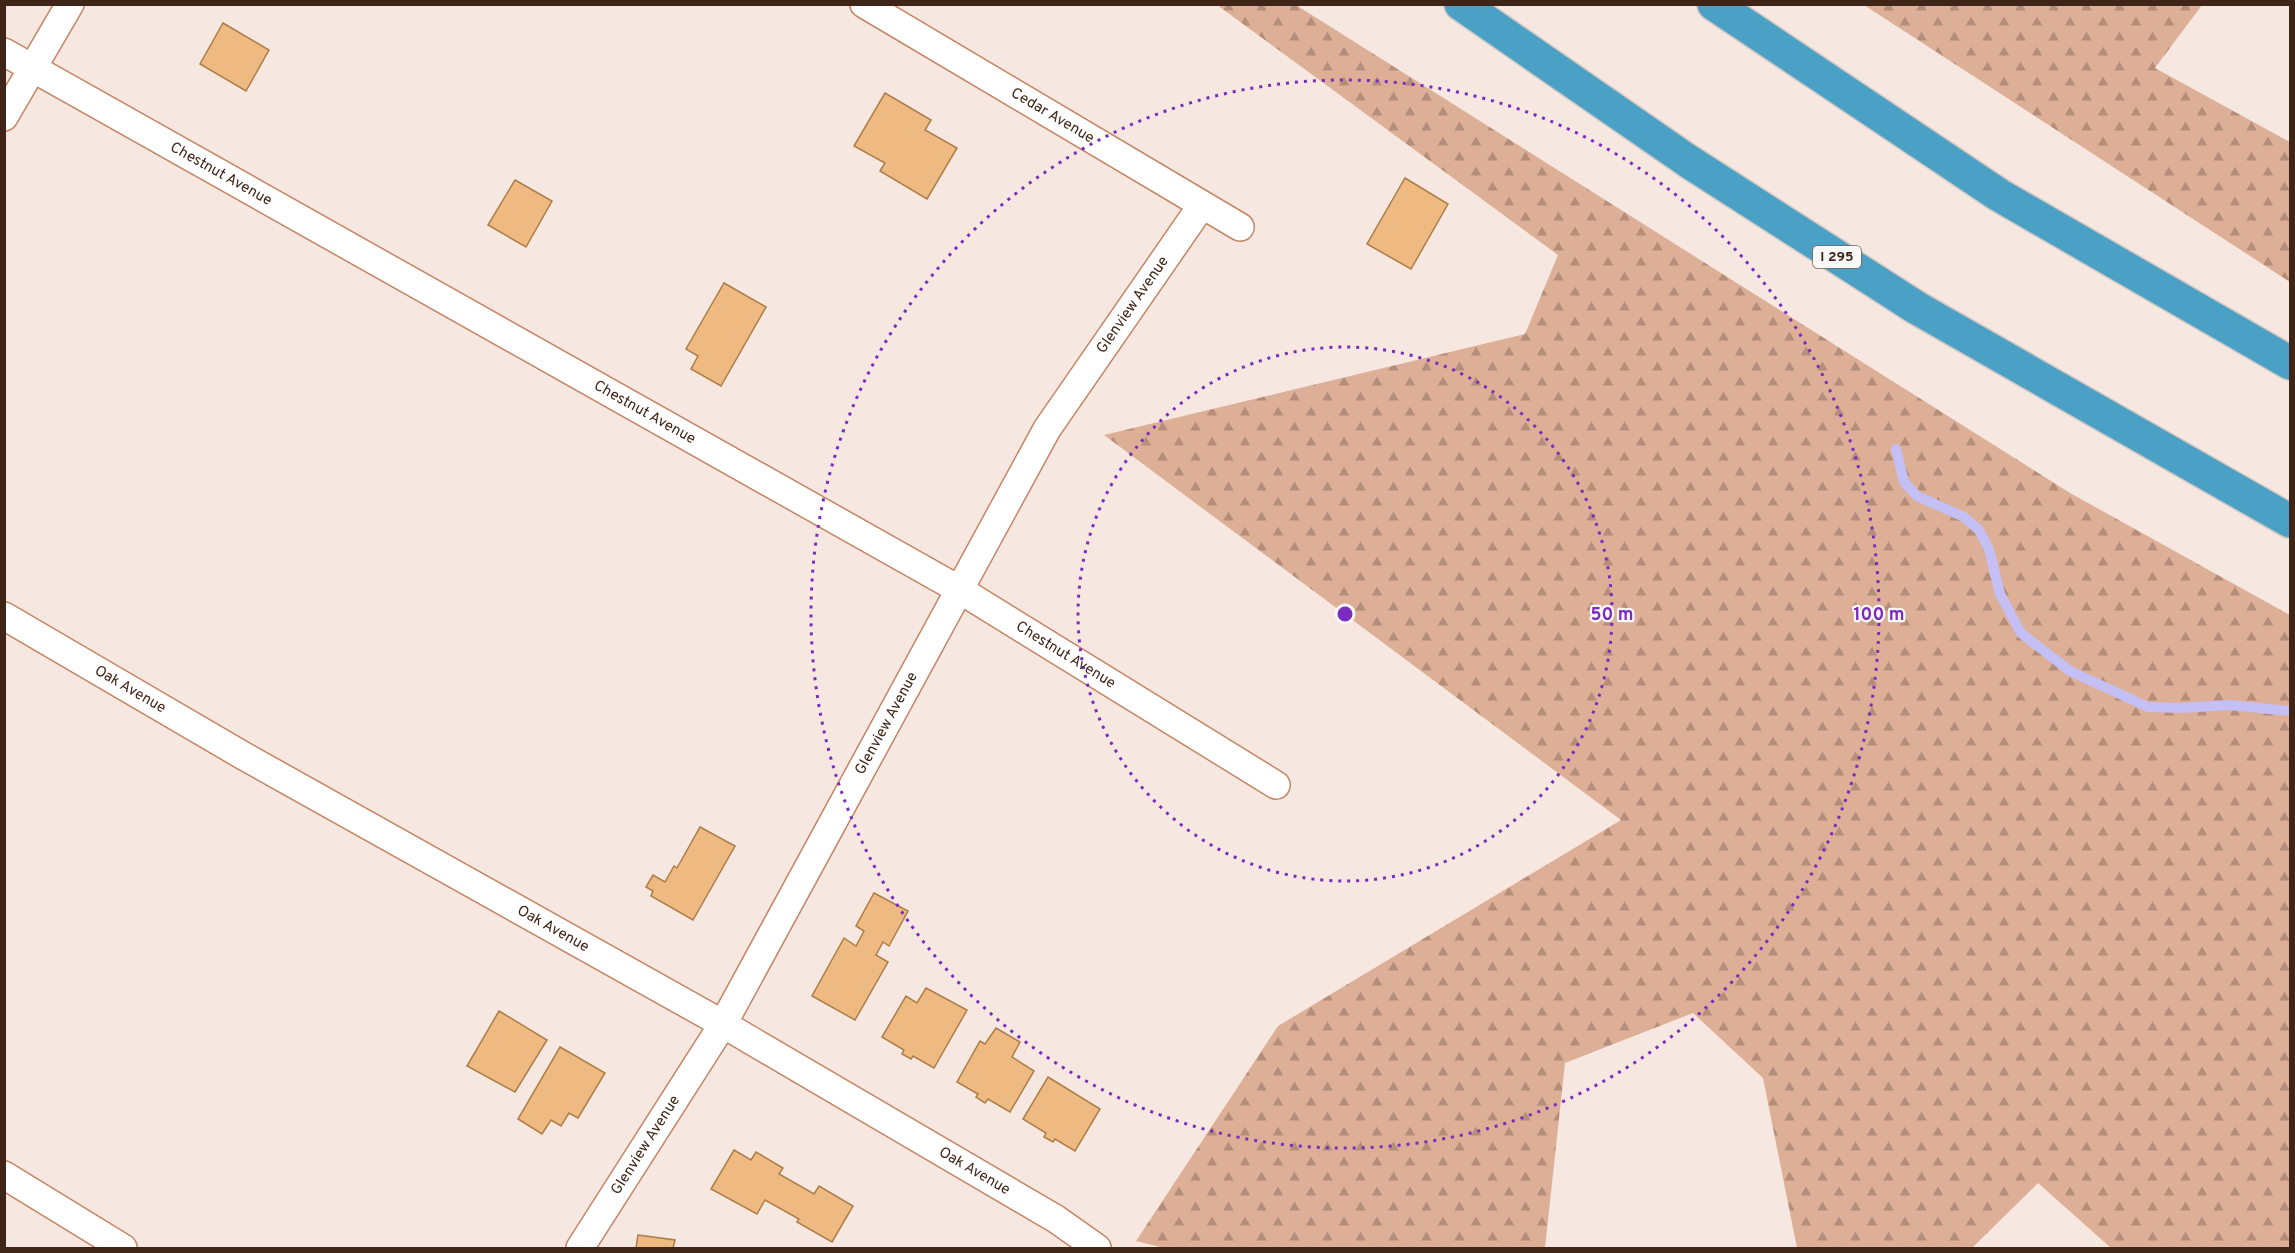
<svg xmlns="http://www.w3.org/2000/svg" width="2295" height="1253" viewBox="0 0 2295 1253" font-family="Overpass,sans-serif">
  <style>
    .forest { fill: url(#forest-firs) }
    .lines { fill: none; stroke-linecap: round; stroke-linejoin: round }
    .stream { stroke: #c4bff5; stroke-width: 10 }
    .building { fill: #eeba82; stroke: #ac7d46; stroke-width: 1.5 }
    .minor-casing { stroke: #c58563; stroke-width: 30 }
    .motorway-casing { stroke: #cdc6c3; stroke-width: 36 }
    .minor { stroke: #fff; stroke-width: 27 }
    .motorway { stroke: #4aa1c5; stroke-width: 33 }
    .ring { fill: none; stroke: #7b2cbf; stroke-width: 3; stroke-dasharray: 3 6 }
    .labels { text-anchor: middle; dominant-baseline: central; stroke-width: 4.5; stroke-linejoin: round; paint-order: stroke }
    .shield { fill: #f8f8f8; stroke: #76645a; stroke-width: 1.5 }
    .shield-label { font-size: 14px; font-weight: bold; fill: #3f2517 }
    .street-label { font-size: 15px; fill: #3f2517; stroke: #f8f8f8 }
    .centre { fill: #7b2cbf; stroke: #f8f8f8; stroke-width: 3 }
    .ring-label { font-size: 18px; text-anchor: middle; font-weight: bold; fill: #7b2cbf; stroke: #f8f8f8; stroke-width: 4.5; stroke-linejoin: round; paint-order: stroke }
  </style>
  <defs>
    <pattern id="forest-firs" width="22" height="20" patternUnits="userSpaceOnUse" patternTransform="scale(1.5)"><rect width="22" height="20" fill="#deaf97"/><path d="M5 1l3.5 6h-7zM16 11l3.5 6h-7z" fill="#b58e7a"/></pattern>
  </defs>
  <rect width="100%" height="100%" fill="#f6e7e0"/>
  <g class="forest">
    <path d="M1217,5H1296L2070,493L2290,615V1248H2111L2038,1183L1972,1248H1797L1763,1078L1693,1013L1565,1063L1545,1248H1164L1136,1241L1278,1026L1621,820L1104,435L1525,334L1558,255Z"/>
    <path d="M1864,5H2202L2155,68L2290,142V282Z"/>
  </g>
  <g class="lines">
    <path class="stream" d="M1896,449L1904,482L1917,496L1964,517L1979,530L1989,549L2000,594L2021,633L2070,671L2148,707L2181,708L2229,705L2290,711"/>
  </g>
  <g class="building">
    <path d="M223,23L269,50L246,91L200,64Z"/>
    <path d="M885,93L931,120L925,130L957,148L927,199L880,171L885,163L854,146Z"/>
    <path d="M1405,178L1448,204L1411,269L1367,244Z"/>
    <path d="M515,180L552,201L526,247L488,225Z"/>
    <path d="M724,283L766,307L721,386L691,369L698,356L686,349Z"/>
    <path d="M700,827L735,846L693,920L651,896L653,891L646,887L653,875L665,882L674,866L677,868Z"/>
    <path d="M874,893L908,911L889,946L883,942L876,955L888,962L855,1020L812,996L844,938L856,946L864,931L856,926Z"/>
    <path d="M926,988L967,1010L934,1068L913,1056L911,1059L902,1054L904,1050L882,1037L906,996L917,1003Z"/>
    <path d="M499,1011L547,1040L515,1092L467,1066Z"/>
    <path d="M996,1028L1020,1042L1012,1057L1034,1071L1010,1112L988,1099L985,1103L976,1097L978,1094L957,1082L980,1041L985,1044Z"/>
    <path d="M560,1047L605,1073L578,1118L569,1113L561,1126L551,1120L542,1134L518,1119Z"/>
    <path d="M1048,1077L1100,1109L1075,1151L1055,1139L1053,1142L1044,1137L1046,1133L1023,1119Z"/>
    <path d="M734,1150L751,1160L756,1152L783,1168L779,1174L814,1194L819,1186L853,1206L832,1242L797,1222L799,1219L765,1200L757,1214L711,1189Z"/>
    <path d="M638,1235L675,1240L673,1248H636Z"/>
  </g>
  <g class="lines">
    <g class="minor-casing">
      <g id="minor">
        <path id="s1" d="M864,4L1240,227"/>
        <path id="s2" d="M4,52L960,590L1276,785"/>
        <path d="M4,117L70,4"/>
        <path id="s3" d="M4,616L242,755L723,1024L1056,1219L1097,1248"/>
        <path d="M4,1175L123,1248"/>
        <path id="s4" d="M580,1248L723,1024L1047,429L1202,205"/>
      </g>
    </g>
    <g class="motorway-casing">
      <g id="motorway">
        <path d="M1461,4L1688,161L1917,308L2290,521"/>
        <path d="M1714,4L1999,195L2290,363"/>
      </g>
    </g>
    <use href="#minor" class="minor"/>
    <use href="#motorway" class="motorway"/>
  </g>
  <g class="ring">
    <circle cx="1345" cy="614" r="267"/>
    <circle cx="1345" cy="614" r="534"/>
  </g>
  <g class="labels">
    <rect class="shield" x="1813" y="246" width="48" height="22" rx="4.5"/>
    <g class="shield-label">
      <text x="1837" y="257">I 295</text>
    </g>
    <g class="street-label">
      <text stroke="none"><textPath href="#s1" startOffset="219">Cedar Avenue</textPath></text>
      <text stroke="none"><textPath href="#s2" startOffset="249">Chestnut Avenue</textPath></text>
      <text stroke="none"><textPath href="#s4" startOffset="1094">Glenview Avenue</textPath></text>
      <text stroke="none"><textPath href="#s2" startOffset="735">Chestnut Avenue</textPath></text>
      <text stroke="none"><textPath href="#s2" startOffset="1221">Chestnut Avenue</textPath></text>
      <text stroke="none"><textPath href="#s3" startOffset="146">Oak Avenue</textPath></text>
      <text stroke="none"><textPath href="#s4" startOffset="608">Glenview Avenue</textPath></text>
      <text stroke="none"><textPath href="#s3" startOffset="632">Oak Avenue</textPath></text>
      <text stroke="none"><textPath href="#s4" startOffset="122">Glenview Avenue</textPath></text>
      <text stroke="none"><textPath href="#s3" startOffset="1118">Oak Avenue</textPath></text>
    </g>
  </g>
  <circle cx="1345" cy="614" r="9" class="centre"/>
  <g class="ring-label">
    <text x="1612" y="620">50 m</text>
    <text x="1879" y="620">100 m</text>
  </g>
  <rect width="2295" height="1253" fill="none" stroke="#3f2517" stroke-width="12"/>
</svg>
